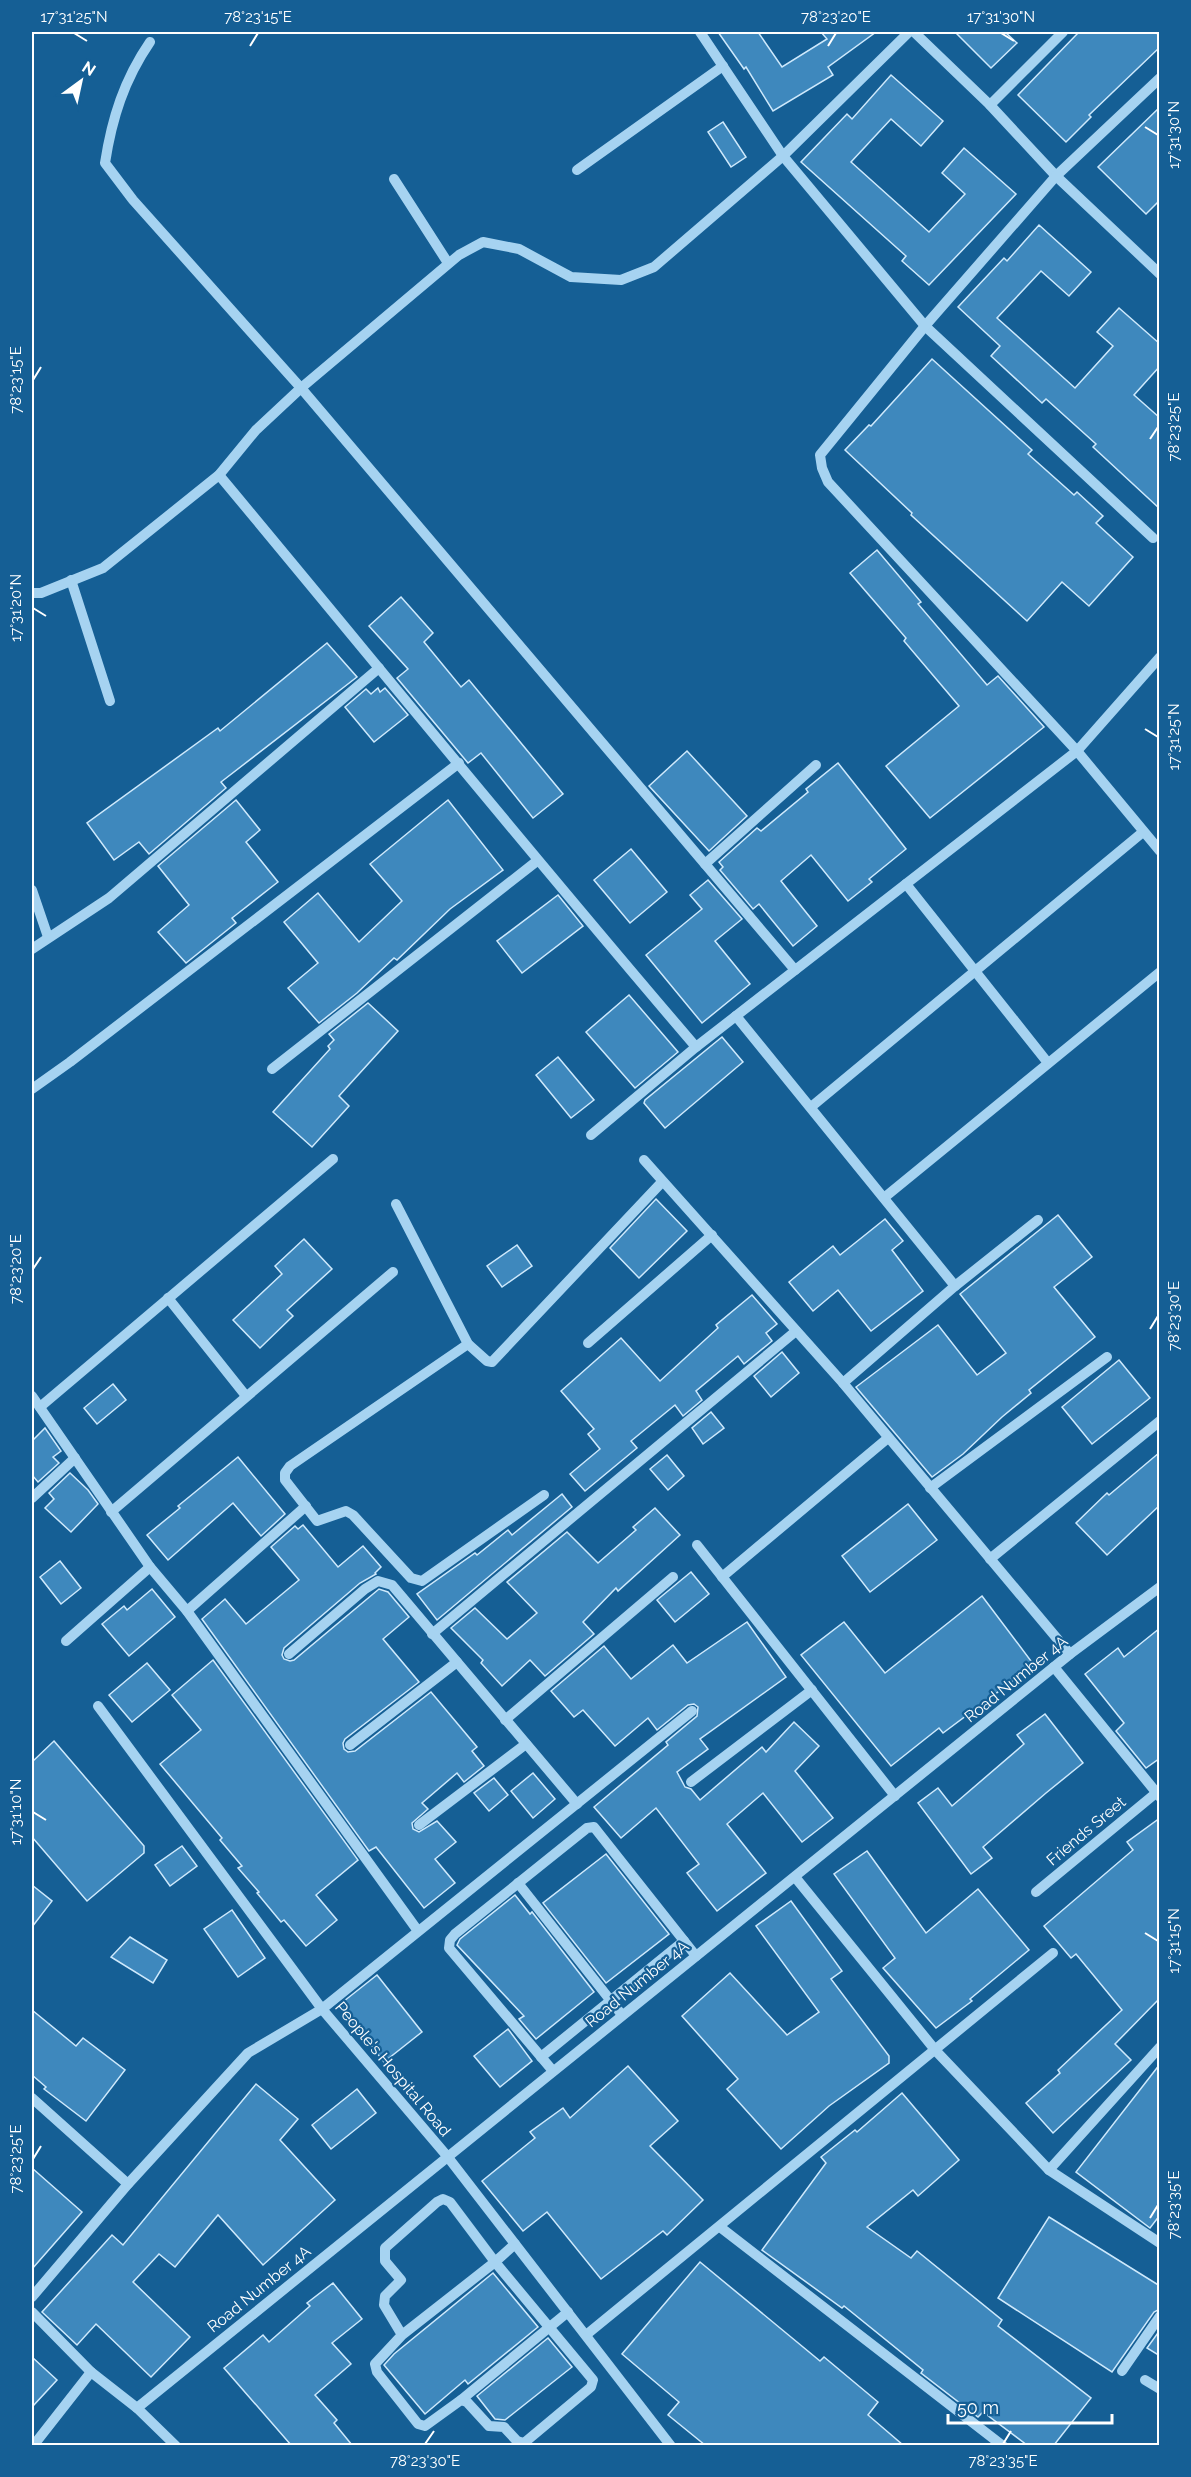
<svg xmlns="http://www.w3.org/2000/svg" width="1191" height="2477" viewBox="0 0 1191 2477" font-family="Raleway,sans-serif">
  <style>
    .building { fill: #3e88bd; stroke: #cee9fc; stroke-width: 1.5 }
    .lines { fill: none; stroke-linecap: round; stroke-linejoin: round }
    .minor { stroke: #a6d3f1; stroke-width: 10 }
    .ticks { fill: none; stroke: #fff; stroke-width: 2 }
    .labels { text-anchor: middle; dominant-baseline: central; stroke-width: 4.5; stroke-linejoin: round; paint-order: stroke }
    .street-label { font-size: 16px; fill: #fff; stroke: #155f95 }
    .neatline { fill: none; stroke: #fff; stroke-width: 2 }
    .ticks-label { font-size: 15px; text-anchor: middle; fill: #fff }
  </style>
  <rect width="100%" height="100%" fill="#155f95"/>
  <g class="building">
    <path d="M718,32H758L782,67L827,39L821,32H876L828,67L833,75L773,111L746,67L744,69Z"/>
    <path d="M955,32H1005L1017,43L991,68Z"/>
    <path d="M1079,32H1155L1160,36V47L1089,115L1091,117L1066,142L1018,95Z"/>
    <path d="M891,75L943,121L921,146L891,119L851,162L929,232L965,194L942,173L964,148L1016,194L929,285L902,261L906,256L801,162L847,114L852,119Z"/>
    <path d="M1160,107V200L1146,214L1098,167Z"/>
    <path d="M723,122L746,157L731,167L708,132Z"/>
    <path d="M1039,225L1091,272L1069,296L1041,271L997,318L1075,388L1113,346L1097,332L1119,308L1160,344V366L1134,395L1160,418V509L1093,447L1096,444L1046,399L1042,403L991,356L1000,346L958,307L1004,258L1007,261Z"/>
    <path d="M932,359L1032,450L1028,454L1074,495L1077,492L1103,516L1096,523L1133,557L1089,606L1062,582L1027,621L911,515L912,513L845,450L869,425L871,426Z"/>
    <path d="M877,550L921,602L918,604L987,685L998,676L1044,727L930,818L886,766L959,706L904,641L906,638L850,573Z"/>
    <path d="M401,597L433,633L424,642L461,687L469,680L563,794L533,818L481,753L468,763L397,678L408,669L369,626Z"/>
    <path d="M327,643L357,677L221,782L226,788L149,854L139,842L114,860L87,823L218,728L220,731Z"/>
    <path d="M378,688L380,692L385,688L408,715L374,742L345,707L366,689L371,694Z"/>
    <path d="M687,751L747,816L709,851L649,786Z"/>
    <path d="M838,763L906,849L869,879L872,882L848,901L811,855L781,881L817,926L793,946L759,904L753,909L720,870L723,867L719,862L757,828L761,831L808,792L806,789Z"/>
    <path d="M236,800L260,830L246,842L278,882L232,918L236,923L186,963L158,932L189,905L158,866Z"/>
    <path d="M448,800L503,870L450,909L397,960L394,958L357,993L319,1023L288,988L318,963L284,922L318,893L359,942L402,901L370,864Z"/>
    <path d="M631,849L667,892L630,923L594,880Z"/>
    <path d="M708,880L742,919L715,941L750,984L702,1023L646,955L702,909L690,895Z"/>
    <path d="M558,895L583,926L522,973L497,941Z"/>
    <path d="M629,995L678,1052L635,1088L586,1032Z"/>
    <path d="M368,1003L398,1031L339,1096L349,1106L312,1147L273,1112L330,1049L328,1046L334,1040L329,1034Z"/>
    <path d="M722,1037L743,1062L665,1128L644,1103L645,1100Z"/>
    <path d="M558,1057L594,1100L571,1118L536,1075Z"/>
    <path d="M656,1199L687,1231L639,1278L610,1248Z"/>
    <path d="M1058,1215L1092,1257L1054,1287L1095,1337L1029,1390L1031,1393L1002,1417L963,1454L932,1477L856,1387L938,1325L977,1375L1006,1353L960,1294Z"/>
    <path d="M885,1219L903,1241L892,1250L923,1291L871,1331L838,1290L813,1311L789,1282L833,1246L840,1255Z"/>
    <path d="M304,1239L332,1269L287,1310L293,1316L260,1348L233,1320L282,1274L275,1266Z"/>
    <path d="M517,1245L532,1266L502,1287L487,1266Z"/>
    <path d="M752,1295L777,1324L766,1333L772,1341L744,1364L738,1356L696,1391L702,1400L683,1416L675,1405L631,1441L637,1448L585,1491L570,1474L600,1449L588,1434L594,1429L561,1391L621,1338L660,1381L718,1328L716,1325Z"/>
    <path d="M782,1352L799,1373L771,1397L754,1376Z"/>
    <path d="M1119,1360L1150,1398L1092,1444L1062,1407Z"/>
    <path d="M113,1384L126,1400L97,1424L84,1408Z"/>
    <path d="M711,1412L724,1428L703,1444L692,1428Z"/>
    <path d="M45,1428L61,1451L53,1457L59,1463L38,1482L32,1475V1441Z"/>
    <path d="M1160,1452V1505L1107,1555L1076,1523L1107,1493L1109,1495Z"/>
    <path d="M667,1455L684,1476L668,1490L650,1469Z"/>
    <path d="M238,1457L285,1514L261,1536L233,1503L168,1560L147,1535L180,1508L178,1506Z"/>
    <path d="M70,1473L88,1490L98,1504L71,1532L45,1508L54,1499L49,1493Z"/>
    <path d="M562,1494L572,1507L437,1620L417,1594L475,1553L477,1555L508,1530L512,1535Z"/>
    <path d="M908,1504L937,1540L870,1592L842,1556Z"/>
    <path d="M655,1508L680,1535L618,1591L616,1588L583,1622L594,1634L545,1676L530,1660L502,1686L481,1663L483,1660L451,1628L475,1608L507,1639L537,1613L507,1582L567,1532L598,1563L636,1530L633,1527Z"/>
    <path d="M303,1525L338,1567L363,1546L381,1567L375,1573L376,1574L360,1583L284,1648L282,1655L284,1659L290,1661L294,1660L379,1589L388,1592L409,1617L383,1639L419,1682L345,1739L343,1743L344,1749L348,1752L355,1751L431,1692L477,1747L472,1751L484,1766L464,1782L457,1773L422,1803L428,1809L412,1823L413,1829L419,1832L437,1821L456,1842L435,1859L455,1883L424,1908L376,1847L369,1851L202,1619L225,1599L246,1624L299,1580L271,1547L295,1526L298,1529Z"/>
    <path d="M60,1561L81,1588L61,1604L40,1577Z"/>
    <path d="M691,1572L709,1594L675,1622L657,1600Z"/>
    <path d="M152,1589L175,1617L129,1656L102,1624L124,1606L127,1610Z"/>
    <path d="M982,1596L1034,1665L943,1733L939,1728L891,1766L801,1655L844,1622L885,1673Z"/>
    <path d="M747,1622L786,1677L700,1739L708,1749L677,1772L685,1787L691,1789L700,1800L762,1747L766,1752L794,1722L819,1746L795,1771L833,1818L802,1842L763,1793L727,1824L766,1873L717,1911L687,1873L699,1864L656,1808L621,1838L594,1807L668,1745L666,1742L697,1716L698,1707L694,1704L688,1705L657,1730L648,1718L615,1746L583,1710L574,1717L551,1691L604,1646L631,1679L673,1645L687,1663Z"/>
    <path d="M1160,1628V1758L1146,1768L1116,1731L1124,1723L1085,1674L1118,1648L1124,1657Z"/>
    <path d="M213,1660L358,1860L316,1895L337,1920L306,1946L284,1920L281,1922L257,1893L259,1892L238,1868L242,1866L220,1840L222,1838L160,1764L201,1730L172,1695Z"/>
    <path d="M147,1663L170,1690L132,1722L109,1695Z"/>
    <path d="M1045,1714L1083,1763L1046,1793L983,1847L992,1858L971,1874L918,1803L938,1788L952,1806L1024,1744L1017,1735Z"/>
    <path d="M54,1741L144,1846V1853L87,1901L32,1837V1762Z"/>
    <path d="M533,1773L555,1799L533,1818L511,1791Z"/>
    <path d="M494,1778L508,1795L489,1811L474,1793Z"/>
    <path d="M1160,1818V1998L1115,2044L1131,2060L1053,2133L1026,2103L1060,2073L1058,2070L1122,2010L1076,1954L1071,1958L1044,1926L1133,1850L1127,1842Z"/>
    <path d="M182,1846L197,1866L170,1886L155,1865Z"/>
    <path d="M867,1851L926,1933L978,1889L1029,1950L970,1999L972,2001L936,2028L883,1968L895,1958L834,1874Z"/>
    <path d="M606,1854L669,1934L606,1983L543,1903Z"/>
    <path d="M32,1885L52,1901L32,1927Z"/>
    <path d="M515,1895L530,1914L532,1912L594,1992L536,2039L519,2019L524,2016L457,1945L460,1939Z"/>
    <path d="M791,1901L842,1971L831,1979L889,2056V2063L829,2106L781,2149L727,2089L738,2079L682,2016L730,1973L787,2035L819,2012L756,1926Z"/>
    <path d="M232,1910L265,1958L238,1977L204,1929Z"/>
    <path d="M130,1937L167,1960L153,1983L111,1957Z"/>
    <path d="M377,1975L422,2032L384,2062L339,2005Z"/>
    <path d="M32,2010L76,2046L83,2038L125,2070L86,2121L44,2089L46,2087L32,2075Z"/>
    <path d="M508,2029L532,2061L500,2087L474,2056Z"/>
    <path d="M1160,2064V2215L1150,2228L1076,2172Z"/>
    <path d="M628,2066L678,2121L650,2146L703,2200L667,2235L663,2231L601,2279L547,2212L523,2231L482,2181L535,2138L530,2132L563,2108L570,2118Z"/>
    <path d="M256,2084L298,2119L280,2140L335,2200L263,2265L218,2215L175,2267L159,2254L133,2282L190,2337L151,2377L96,2324L77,2345L42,2312L112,2235L123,2245Z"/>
    <path d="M357,2089L376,2113L331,2149L312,2125Z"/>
    <path d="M902,2093L959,2160L918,2196L913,2190L867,2227L911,2258L917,2251L1002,2320L998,2326L1091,2398L1054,2445H1027L983,2412L978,2417L921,2373L923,2370L844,2306L842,2308L762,2250L826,2163L821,2157L855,2130L857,2132Z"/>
    <path d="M32,2168L82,2212L32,2269Z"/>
    <path d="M1049,2217L1160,2286V2309L1154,2312L1112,2372L998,2298Z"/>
    <path d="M700,2262L820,2361L824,2357L878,2402L868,2415L903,2445H705L668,2415L679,2402L622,2354Z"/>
    <path d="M493,2273L538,2327L468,2384L465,2380L425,2414L384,2365L394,2354Z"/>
    <path d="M333,2283L362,2319L332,2343L351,2364L315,2395L337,2420L334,2423L352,2445H291L224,2368L263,2335L269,2342L310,2306L307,2303Z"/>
    <path d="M1160,2330V2356L1147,2348Z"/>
    <path d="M548,2338L572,2367L505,2420L495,2419L477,2396Z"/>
    <path d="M32,2357L57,2380L32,2407Z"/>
  </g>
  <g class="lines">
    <g class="minor">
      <path d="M700,32L783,156L925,326L1153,538"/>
      <path d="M914,32L990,105L1056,176L1160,274"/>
      <path d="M150,42C124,80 112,118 105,163L133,200L301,388L795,970"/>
      <path d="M1160,78L1056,176L925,326L820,455L822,468L828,482L1077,751L1160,851"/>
      <path d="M990,105L1063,32"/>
      <path d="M577,170L723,66"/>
      <path d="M394,179L448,263"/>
      <path d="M219,475C378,666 534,858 696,1047"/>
      <path d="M71,580L110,701"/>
      <path d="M32,593H41L103,568L219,475L256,430L301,388L459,255L483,242L519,249L571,277L621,280L654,267L783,156L909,32"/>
      <path d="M705,864L816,765"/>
      <path d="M906,884L1048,1063"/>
      <path d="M32,890L48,937"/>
      <path d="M32,949L109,898L379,668"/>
      <path d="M736,1016L955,1286"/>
      <path d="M272,1069L537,861"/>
      <path d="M32,1089L70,1062L459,763"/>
      <path d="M811,1107L1143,832"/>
      <path d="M591,1135L696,1047L1077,751L1160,657"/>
      <path d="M644,1160L843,1383L1070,1654"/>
      <path d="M885,1197L1160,972"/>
      <path d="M396,1204L468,1344L487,1361L492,1362L662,1182"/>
      <path d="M168,1298L246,1396"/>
      <path d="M588,1343L712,1235"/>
      <path d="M468,1344L290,1466L285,1473V1480L317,1521L346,1511L353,1515L411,1578L422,1581L544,1495"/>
      <path d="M843,1383L955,1286L1038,1220"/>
      <path d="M32,1396L150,1567L187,1611L418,1931"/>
      <path d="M40,1407L333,1159"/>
      <path d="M930,1488L1107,1357"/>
      <path d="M32,1498L75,1458"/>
      <path d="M111,1512L393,1272"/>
      <path d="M697,1545L895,1796"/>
      <path d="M990,1559L1160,1421"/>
      <path d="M722,1577L888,1438"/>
      <path d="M187,1611L306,1506"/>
      <path d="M432,1634L796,1331"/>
      <path d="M66,1641L150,1567"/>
      <path d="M289,1654L365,1589L378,1581L392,1585L577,1804"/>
      <path d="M1054,1667L1160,1797"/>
      <path d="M98,1706L322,2009L447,2156L671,2446"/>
      <path d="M505,1720L673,1577"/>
      <path d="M350,1745L457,1662"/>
      <path d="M691,1782L812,1690"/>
      <path d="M419,1825L526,1744"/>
      <path d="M795,1877L936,2051L1049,2170L1160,2243"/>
      <path d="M518,1883L622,2015"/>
      <path d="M1036,1892L1156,1793"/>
      <path d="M541,2057L684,1941"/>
      <path d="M553,2071L449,1948L450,1940L455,1934L587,1828L594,1827L696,1956"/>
      <path d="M32,2098L128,2184"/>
      <path d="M1049,2170L1160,2047"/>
      <path d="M720,2227L1003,2446"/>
      <path d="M32,2297L128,2184L248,2053L322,2009L692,1711"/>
      <path d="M32,2312L91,2372L137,2408L176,2446"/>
      <path d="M402,2335L495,2262L593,2380L591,2387L524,2443L517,2441L504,2427L489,2426L467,2402L461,2400L425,2426L418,2424L377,2372L375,2364L402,2335L384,2305L385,2296L401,2280L385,2261V2248L437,2202L443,2199L450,2202L495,2262L515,2244"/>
      <path d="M586,2335L1053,1953"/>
      <path d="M1122,2371L1160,2316"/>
      <path d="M1145,2380L1160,2389"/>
      <path d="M461,2400L568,2312"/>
      <path d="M137,2408L1070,1654L1160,1587"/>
      <path d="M33,2446L91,2372"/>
    </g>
  </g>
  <path class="ticks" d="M74,33L87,41M1001,33L1014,41M250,46L258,33M828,46L836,33M1145,127L1158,135M33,380L41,367M1150,439L1158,427M33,608L46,616M1145,729L1158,737M33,1269L41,1257M1150,1329L1158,1316M33,1812L46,1820M1145,1933L1158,1941M33,2159L41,2146M1150,2218L1158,2205M425,2444L434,2431M1003,2444L1011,2431"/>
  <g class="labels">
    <g class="street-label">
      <text transform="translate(1016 1679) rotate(-39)">Road Number 4A</text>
      <text transform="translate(1086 1831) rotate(-40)">Friends Sreet</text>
      <text transform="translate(637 1984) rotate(-39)">Road Number 4A</text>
      <text transform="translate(393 2069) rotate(50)">People's Hospital Road</text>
      <text transform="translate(259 2289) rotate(-39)">Road Number 4A</text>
    </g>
  </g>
  <rect width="1191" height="2477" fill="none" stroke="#155f95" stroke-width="66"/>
  <g transform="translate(81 81) rotate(33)" stroke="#155f95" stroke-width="4.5" paint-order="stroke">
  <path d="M0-4.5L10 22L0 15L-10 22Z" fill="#ffffff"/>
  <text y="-9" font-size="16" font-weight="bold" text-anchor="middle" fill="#ffffff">N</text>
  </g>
  <path d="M948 2414v9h164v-9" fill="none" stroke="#ffffff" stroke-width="3"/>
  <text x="957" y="2414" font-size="18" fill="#ffffff" stroke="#155f95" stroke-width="4.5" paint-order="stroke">50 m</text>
  <rect x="33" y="33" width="1125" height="2411" class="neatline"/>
  <g class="ticks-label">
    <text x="74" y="22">17°31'25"N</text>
    <text x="258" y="22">78°23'15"E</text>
    <text x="836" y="22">78°23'20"E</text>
    <text x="1001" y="22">17°31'30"N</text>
    <text transform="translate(1174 135) rotate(-90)" y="5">17°31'30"N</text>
    <text transform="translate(16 380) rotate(-90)" y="5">78°23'15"E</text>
    <text transform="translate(1174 427) rotate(-90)" y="5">78°23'25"E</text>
    <text transform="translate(16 608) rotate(-90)" y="5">17°31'20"N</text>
    <text transform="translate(1174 737) rotate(-90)" y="5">17°31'25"N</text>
    <text transform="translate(16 1269) rotate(-90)" y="5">78°23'20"E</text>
    <text transform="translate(1174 1316) rotate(-90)" y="5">78°23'30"E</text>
    <text transform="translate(16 1812) rotate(-90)" y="5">17°31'10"N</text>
    <text transform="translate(1174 1941) rotate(-90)" y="5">17°31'15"N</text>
    <text transform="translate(16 2159) rotate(-90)" y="5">78°23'25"E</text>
    <text transform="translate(1174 2205) rotate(-90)" y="5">78°23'35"E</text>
    <text x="425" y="2466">78°23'30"E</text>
    <text x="1003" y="2466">78°23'35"E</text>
  </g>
</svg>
